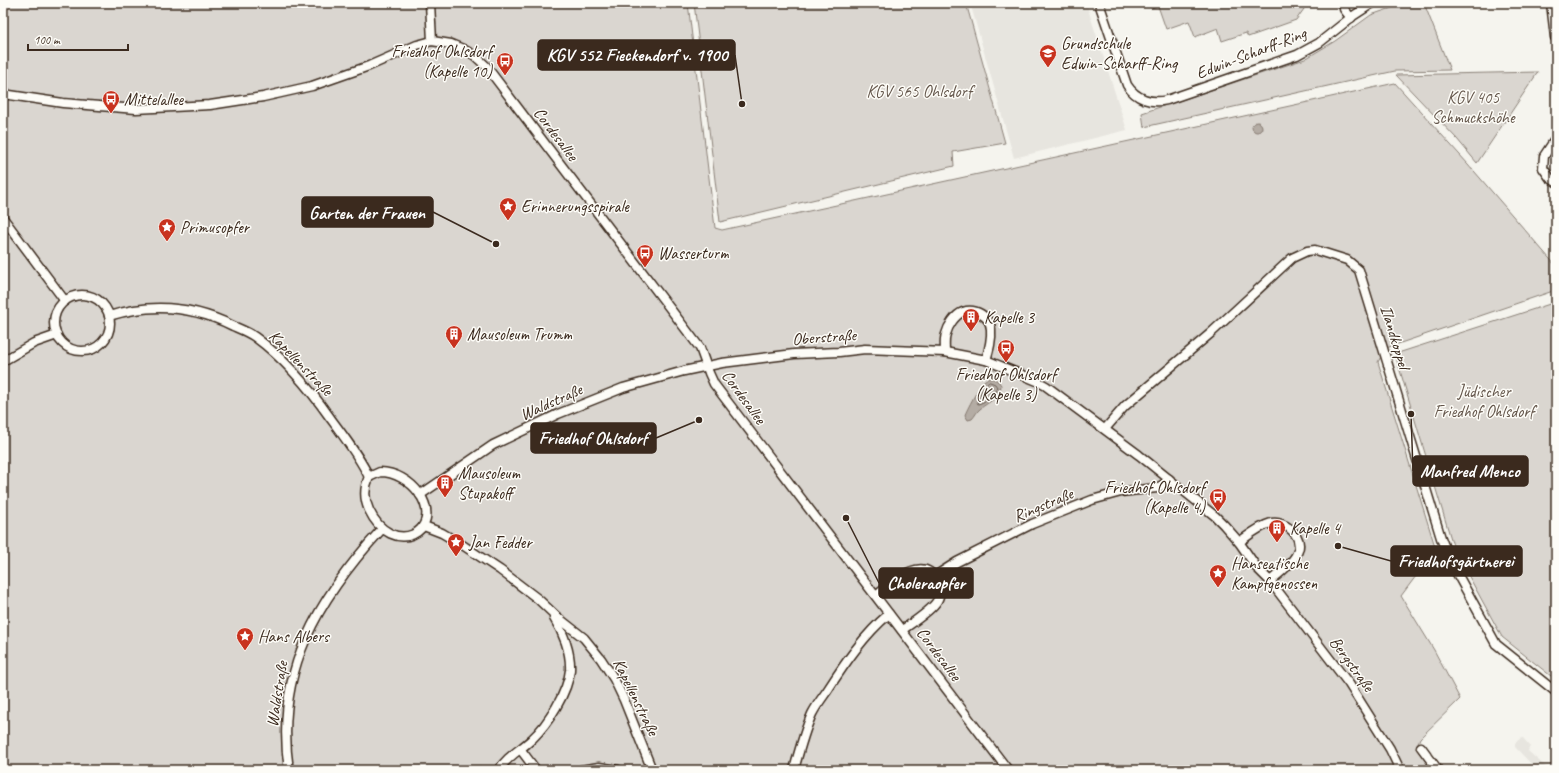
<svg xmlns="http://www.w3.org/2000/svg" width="1559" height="773" viewBox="0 0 1559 773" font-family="Caveat,sans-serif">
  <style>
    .built { fill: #e7e5df }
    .green { fill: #dad6d0; stroke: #8a8077 }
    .water { fill: #b4aca4; stroke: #84786e }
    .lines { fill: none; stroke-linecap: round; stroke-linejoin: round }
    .shore { stroke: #6b5e54; stroke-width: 1 }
    .minor-casing { stroke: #3b2a1e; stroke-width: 11 }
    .tertiary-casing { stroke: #3b2a1e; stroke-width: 13 }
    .minor { stroke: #fdfcf7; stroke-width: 8 }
    .tertiary { stroke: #fdfcf7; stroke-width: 10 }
    .labels { text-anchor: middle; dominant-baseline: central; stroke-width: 3; stroke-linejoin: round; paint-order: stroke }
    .poi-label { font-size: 17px; fill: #3b2a1e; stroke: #fdfcf7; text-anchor: start }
    .street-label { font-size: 17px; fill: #3b2a1e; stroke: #fdfcf7 }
    .park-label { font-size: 17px; fill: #63554a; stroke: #fdfcf7 }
    .leader { fill: none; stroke: #3b2a1e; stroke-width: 1.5 }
    .callout-dot { fill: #3b2a1e; stroke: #fdfcf7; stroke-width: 1.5 }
    .callout { fill: #3b2a1e; stroke: #3b2a1e; stroke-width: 1.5 }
    .callout-label { font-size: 18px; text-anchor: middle; font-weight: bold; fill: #fff }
  </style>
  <rect width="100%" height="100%" fill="#f5f4ee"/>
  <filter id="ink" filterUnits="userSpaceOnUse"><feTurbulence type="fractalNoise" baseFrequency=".025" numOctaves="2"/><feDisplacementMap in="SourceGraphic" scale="8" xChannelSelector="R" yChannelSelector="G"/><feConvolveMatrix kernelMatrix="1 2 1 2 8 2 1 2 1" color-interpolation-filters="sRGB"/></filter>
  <g filter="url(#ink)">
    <g class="built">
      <path d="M979,3H1086L1127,130L1014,158L971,6Z"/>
      <path d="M1522,737L1530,746L1528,751L1549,770H1537L1515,747V743Z"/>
    </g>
    <g class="green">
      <path d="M3,3H688L715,228L722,230L1395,83L1468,164L1556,266V290L1386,348L1378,362L1437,553L1431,556L1401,596L1434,650L1460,699L1420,738L1416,748L1432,770H3Z"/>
      <path d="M694,3H966L1005,143L953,152L954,166L720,222Z"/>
      <path d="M1150,3H1302L1304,9L1296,20L1248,37L1246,33L1222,41L1218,28L1195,37L1189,21L1166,29L1158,6L1151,8Z"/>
      <path d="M1406,3H1424L1450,70L1395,71L1144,127L1142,113L1305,59L1335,41L1371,15Z"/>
      <path d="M1538,72L1477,163L1457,139L1396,75Z"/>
      <path d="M1556,302V680L1502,637L1454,549L1395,354Z"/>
    </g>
    <g class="water">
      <circle cx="1257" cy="127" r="5"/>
      <path d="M992,378L998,381L1001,385C1001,398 989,401 980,409C977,411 975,416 972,419L968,420L965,415C966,411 980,385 983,382C985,379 988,379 992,378Z"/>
    </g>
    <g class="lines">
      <path class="shore" d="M990,382L995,384L997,387C995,395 986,402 978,404L977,402L984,386Z"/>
      <g class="minor-casing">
        <g id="minor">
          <path d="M430,3L432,41"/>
          <path d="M1099,3L1127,85C1136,99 1151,104 1167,100L1297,55L1319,43L1353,16L1373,3"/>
          <path d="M1344,3V9L1351,18"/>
          <path d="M3,94L63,103L136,109L210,105L263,97L312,86L369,66L417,45L432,41L451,44L463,49L474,55L486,66L700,348L709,373L714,384L1008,770"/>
          <path d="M1556,138L1544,156L1543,168L1550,178L1556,182"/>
          <path d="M3,218L65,301"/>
          <circle cx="82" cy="323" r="28"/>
          <path d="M109,316C151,303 193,306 233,326C240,329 248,332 255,337C285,359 310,389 331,419C345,438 359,456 369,477"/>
          <path d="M945,352C945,347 944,339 946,334C948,326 955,315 963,312C975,308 990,316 991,329C992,340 989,350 986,360"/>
          <path d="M3,361L34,343L57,335"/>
          <path d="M1105,429L1125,406L1211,333L1292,258L1307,251L1315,250L1347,260L1359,270L1441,538L1449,559L1496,644L1556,692"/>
          <path d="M380,472C395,472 410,481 419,493C446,532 392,559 369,510C364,499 364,488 369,477Z"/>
          <path d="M420,495L493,445L558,414L623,388L684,371L722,363L794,354L839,352L865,349L945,352L986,360L1037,381L1046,386L1139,455L1215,516L1224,525L1239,542L1257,568L1270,581L1349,684L1390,749L1400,770"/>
          <path d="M424,526L442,533L464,546L500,570L538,599L556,616L584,638L601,659L614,679L624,700L652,770"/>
          <path d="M1239,542C1249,535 1260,526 1271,523C1277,522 1284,524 1289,528C1314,548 1286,568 1270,581"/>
          <path d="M935,576L957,562L1032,524L1092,500L1121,492L1157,488L1164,484L1169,479"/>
          <path d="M876,596C891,584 921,553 937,580C940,586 941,595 937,601C931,611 912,623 902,630"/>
          <path d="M1421,747L1438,770"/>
          <path d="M521,750L536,770"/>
          <path d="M289,770C274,672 318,598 382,529"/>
          <path d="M499,770C506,757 522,749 532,739C548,724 568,692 570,670C571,652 563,632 554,618"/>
          <path d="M581,770L599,767L618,770"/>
          <path d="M794,770C799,751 804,732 812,714C816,706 822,698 827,691C845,663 864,635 889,614"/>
        </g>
      </g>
      <g class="tertiary-casing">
        <path id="tertiary" d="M1552,3L1556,37"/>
      </g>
      <use href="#minor" class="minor"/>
      <use href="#tertiary" class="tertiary"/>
    </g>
  </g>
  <defs>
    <g id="school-pin" transform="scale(0.9)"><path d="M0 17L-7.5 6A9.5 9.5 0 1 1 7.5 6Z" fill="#c8321e" stroke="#fdfcf7"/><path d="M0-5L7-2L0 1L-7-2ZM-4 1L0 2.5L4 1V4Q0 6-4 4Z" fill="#fff"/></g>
    <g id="bus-pin" transform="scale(0.9)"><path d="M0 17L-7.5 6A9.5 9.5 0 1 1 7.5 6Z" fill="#c8321e" stroke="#fdfcf7"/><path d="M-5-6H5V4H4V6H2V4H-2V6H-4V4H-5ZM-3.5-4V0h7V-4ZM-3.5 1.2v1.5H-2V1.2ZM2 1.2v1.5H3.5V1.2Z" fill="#fff"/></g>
    <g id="sight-pin" transform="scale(0.9)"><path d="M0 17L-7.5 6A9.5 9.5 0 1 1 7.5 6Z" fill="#c8321e" stroke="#fdfcf7"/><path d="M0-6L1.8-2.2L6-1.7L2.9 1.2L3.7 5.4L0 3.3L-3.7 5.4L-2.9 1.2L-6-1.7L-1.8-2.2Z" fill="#fff"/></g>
    <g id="building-pin" transform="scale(0.9)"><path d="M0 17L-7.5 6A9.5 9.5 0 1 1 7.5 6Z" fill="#c8321e" stroke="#fdfcf7"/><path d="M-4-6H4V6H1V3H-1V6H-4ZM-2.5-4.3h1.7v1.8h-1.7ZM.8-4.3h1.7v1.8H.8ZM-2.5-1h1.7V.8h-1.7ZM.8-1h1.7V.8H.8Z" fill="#fff"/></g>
  </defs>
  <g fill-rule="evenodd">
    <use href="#school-pin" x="1048" y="53"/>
    <use href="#bus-pin" x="505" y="61"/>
    <use href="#bus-pin" x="111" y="99"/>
    <use href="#sight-pin" x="508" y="206"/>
    <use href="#sight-pin" x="167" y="227"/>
    <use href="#bus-pin" x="645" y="253"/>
    <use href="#building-pin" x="971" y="317"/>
    <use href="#building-pin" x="454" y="334"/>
    <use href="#bus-pin" x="1006" y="348"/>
    <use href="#building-pin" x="445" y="483"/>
    <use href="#bus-pin" x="1218" y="497"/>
    <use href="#building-pin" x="1277" y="528"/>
    <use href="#sight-pin" x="456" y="542"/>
    <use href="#sight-pin" x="1218" y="573"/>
    <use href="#sight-pin" x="245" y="636"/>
  </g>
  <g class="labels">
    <g class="poi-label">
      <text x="1061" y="43">Grundschule<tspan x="1061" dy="20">Edwin-Scharff-Ring</tspan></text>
      <text x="492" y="51" text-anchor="end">Friedhof Ohlsdorf<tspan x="492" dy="20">(Kapelle 10)</tspan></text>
      <text x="124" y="99">Mittelallee</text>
      <text x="521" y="206">Erinnerungsspirale</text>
      <text x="180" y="227">Primusopfer</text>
      <text x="658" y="253">Wasserturm</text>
      <text x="984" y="317">Kapelle 3</text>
      <text x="467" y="334">Mausoleum Trumm</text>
      <text x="1006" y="374" text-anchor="middle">Friedhof Ohlsdorf<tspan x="1006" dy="20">(Kapelle 3)</tspan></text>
      <text x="458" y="473">Mausoleum<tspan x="458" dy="20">Stupakoff</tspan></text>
      <text x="1205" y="487" text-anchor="end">Friedhof Ohlsdorf<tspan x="1205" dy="20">(Kapelle 4)</tspan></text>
      <text x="1290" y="528">Kapelle 4</text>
      <text x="469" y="542">Jan Fedder</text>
      <text x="1231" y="563">Hanseatische<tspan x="1231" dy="20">Kampfgenossen</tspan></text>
      <text x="258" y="636">Hans Albers</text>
    </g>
    <g class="street-label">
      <text transform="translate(1251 53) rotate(-21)">Edwin-Scharff-Ring</text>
      <text transform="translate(556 134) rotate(53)">Cordesallee</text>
      <text transform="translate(824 337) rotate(-4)">Oberstraße</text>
      <text transform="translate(1395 337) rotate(73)">Ilandkoppel</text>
      <text transform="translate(301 363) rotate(46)">Kapellenstraße</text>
      <text transform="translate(744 397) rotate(54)">Cordesallee</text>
      <text transform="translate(551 402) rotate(-24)">Waldstraße</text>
      <text transform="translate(1043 505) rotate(-23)">Ringstraße</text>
      <text transform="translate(939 654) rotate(53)">Cordesallee</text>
      <text transform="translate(1352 664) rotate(54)">Bergstraße</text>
      <text transform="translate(277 694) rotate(-81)">Waldstraße</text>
      <text transform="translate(636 697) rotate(64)">Kapellenstraße</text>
    </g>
    <g class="park-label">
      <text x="919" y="91">KGV 565 Ohlsdorf</text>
      <text x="1473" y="97">KGV 405<tspan x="1473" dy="20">Schmuckshöhe</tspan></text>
      <text x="1484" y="391">Jüdischer<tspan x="1484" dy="20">Friedhof Ohlsdorf</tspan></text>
    </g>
  </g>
  <path class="leader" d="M742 104L735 55M496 244L433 212M699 420L656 438M1411 414L1413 471M1338 546L1391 561M846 518L879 583"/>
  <g class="callout-dot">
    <circle cx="742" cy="104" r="4"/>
    <circle cx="496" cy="244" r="4"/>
    <circle cx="699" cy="420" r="4"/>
    <circle cx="1411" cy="414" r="4"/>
    <circle cx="1338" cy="546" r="4"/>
    <circle cx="846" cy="518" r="4"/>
  </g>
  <g class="callout">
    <rect x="538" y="40" width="197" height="30" rx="4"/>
    <rect x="302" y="197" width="131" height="30" rx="4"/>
    <rect x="531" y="423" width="125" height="30" rx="4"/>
    <rect x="1413" y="456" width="115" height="30" rx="4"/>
    <rect x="1391" y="546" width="131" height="30" rx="4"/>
    <rect x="879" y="568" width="94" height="30" rx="4"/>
  </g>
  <g class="callout-label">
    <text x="637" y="61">KGV 552 Fieckendorf v. 1900</text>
    <text x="367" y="219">Garten der Frauen</text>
    <text x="593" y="444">Friedhof Ohlsdorf</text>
    <text x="1470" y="477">Manfred Menco</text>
    <text x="1456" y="567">Friedhofsgärtnerei</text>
    <text x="926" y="589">Choleraopfer</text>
  </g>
  <rect width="1559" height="773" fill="none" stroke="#fdfcf7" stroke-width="16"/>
  <rect x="8" y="8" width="1543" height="757" fill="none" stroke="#3b2a1e" stroke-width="1.5" filter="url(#ink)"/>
  <path d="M28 44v6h100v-6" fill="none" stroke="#3b2a1e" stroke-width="2"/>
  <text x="34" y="44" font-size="12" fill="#3b2a1e" stroke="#fdfcf7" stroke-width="3" paint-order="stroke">100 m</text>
</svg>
